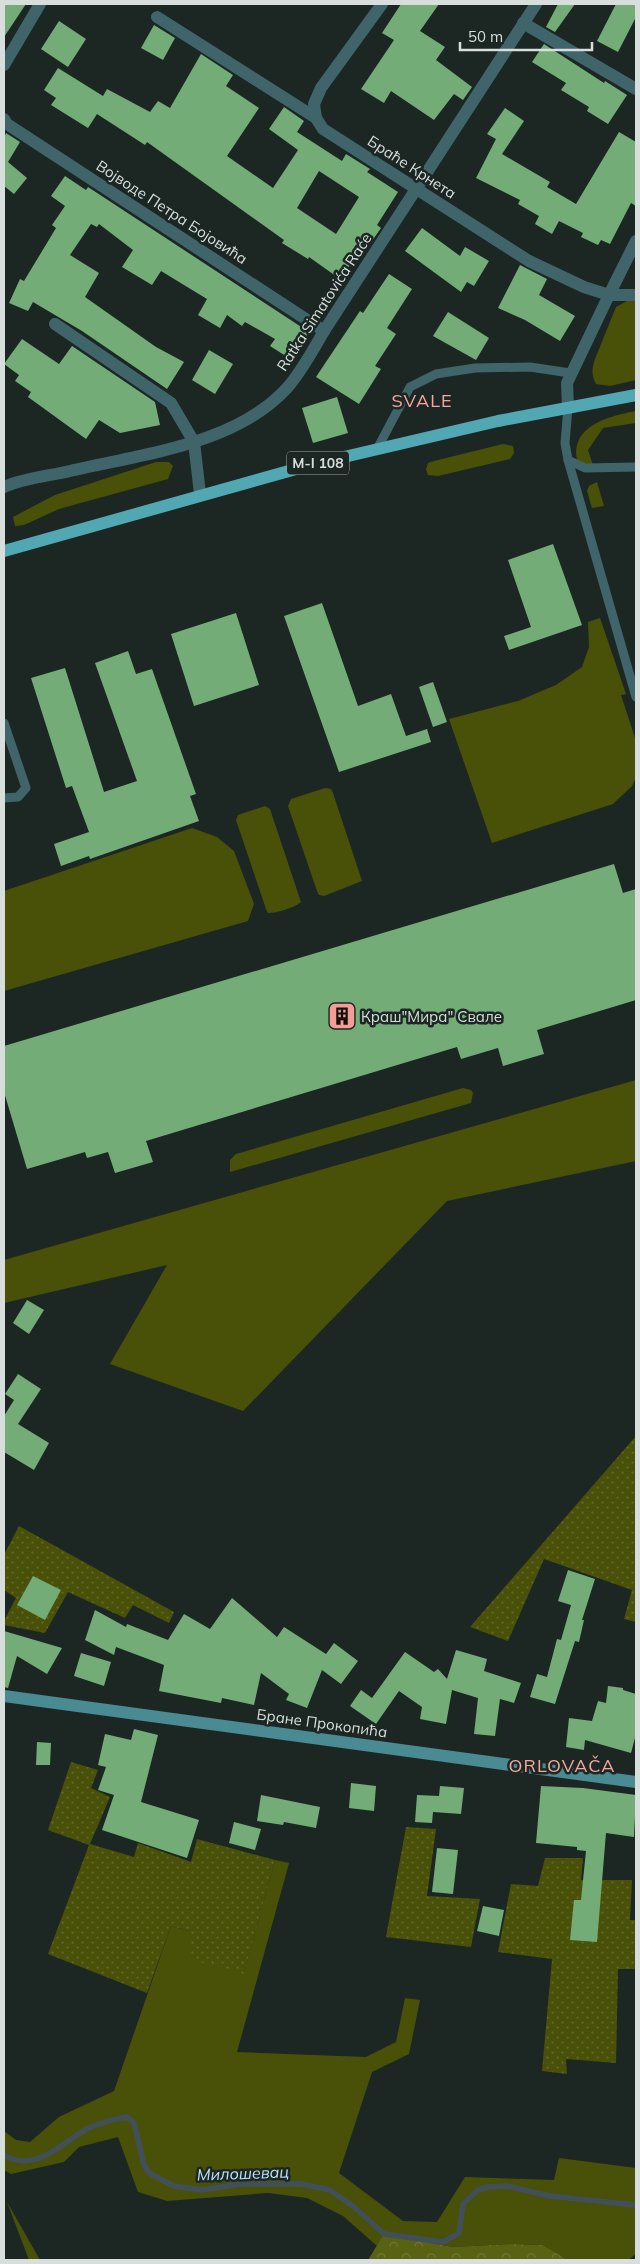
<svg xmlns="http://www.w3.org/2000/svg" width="640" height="2264" viewBox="0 0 640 2264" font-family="Mulish,sans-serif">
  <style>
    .green { fill: #495008 }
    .forest { fill: url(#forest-crowns) }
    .garden { fill: url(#garden-dots) }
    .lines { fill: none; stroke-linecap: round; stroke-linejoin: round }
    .stream { stroke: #415058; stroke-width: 5.5 }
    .building { fill: #73ac77; fill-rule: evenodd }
    .lane { stroke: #3f656b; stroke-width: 9 }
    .street { stroke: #3f656b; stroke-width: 12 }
    .secondary { stroke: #4a8a93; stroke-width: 12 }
    .primary { stroke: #51a7b2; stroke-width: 12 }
    .labels { text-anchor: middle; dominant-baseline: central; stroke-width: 5; stroke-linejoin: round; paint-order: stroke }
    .shield { fill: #1c2724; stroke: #a0a7a5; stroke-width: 1 }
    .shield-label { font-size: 14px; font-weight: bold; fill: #d8dedc }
    .street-label { font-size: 15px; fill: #d8dedc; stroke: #1c2724 }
    .poi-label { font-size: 15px; fill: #d8dedc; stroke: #1c2724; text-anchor: start }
    .water-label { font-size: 16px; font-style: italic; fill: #bde2fb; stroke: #1c2724 }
    .quarter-label { font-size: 18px; letter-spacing: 1px; fill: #f8a59e; stroke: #1c2724 }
  </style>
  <defs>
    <pattern id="forest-crowns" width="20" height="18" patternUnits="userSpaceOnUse" patternTransform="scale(1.25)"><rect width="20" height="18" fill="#596113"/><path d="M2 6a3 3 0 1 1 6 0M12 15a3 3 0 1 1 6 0" fill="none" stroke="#707735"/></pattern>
    <pattern id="garden-dots" width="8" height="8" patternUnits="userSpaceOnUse" patternTransform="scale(1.25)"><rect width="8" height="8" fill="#495008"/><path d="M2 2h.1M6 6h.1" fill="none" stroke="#62692b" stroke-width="1.8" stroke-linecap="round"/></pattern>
  </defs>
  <rect width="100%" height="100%" fill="#1c2724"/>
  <g class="green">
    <path d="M627,301H636V380L610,386L596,384C591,375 592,368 595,359L616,307Z"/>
    <path d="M636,411V423L603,428L588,450L593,465L579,466C565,427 609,416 636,411Z"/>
    <path d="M503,444L513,446L514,453L510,459L438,476L428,475L426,469L428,463L434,461Z"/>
    <path d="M156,462H169L173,466L168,479L59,509L24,525L15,526L13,517L55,495Z"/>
    <path d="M597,482L604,506L592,508L587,491L589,486Z"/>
    <path d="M600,618L626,694L621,695L636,741V777L632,786L613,804L492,843L449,719L518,701L556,685L582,667L589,647L588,622Z"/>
    <path d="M325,788L331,789L333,793L362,881L324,896L319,895L317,891L288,806L291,799Z"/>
    <path d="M265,806L270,809L301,902C294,908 277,913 268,913L266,909L236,820L238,815Z"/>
    <path d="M192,828L217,837L234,851L254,904L248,921L4,991V891Z"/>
    <path d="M636,1080V1161L447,1201L243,1411L110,1364L167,1265L4,1303V1260Z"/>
    <path d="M463,1088L471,1090L473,1093L471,1103L230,1172V1160L236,1154Z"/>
    <path d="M275,1860L289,1863L237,2052L366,2057L396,2042L405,1998L420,2000L409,2054L372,2072L339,2173L403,2221L437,2222L465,2177L554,2180L559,2158L636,2168V2254L628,2260H568L543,2245L512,2244L453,2247L385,2234L377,2246L343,2216L307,2198L268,2193L167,2201L138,2192L118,2137L79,2147L64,2162L11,2174L4,2170V2131L16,2140L30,2142L59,2117L114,2091L171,1926L189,1931L244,1973Z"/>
    <path d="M7,2202L40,2260H29Z"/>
  </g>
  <path class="forest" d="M384,2234L453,2247L512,2244L543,2245L568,2260H368Z"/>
  <g class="garden">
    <path d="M636,1436V1622L624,1619L632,1590L544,1559L508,1641L470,1627Z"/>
    <path d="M19,1526L174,1612L169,1623L133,1605L125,1618L68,1592L45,1633L4,1625V1621L16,1598L4,1590V1555Z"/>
    <path d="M71,1762L98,1770L91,1788L110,1797L90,1844L134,1857L138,1843L191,1862L197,1839L275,1860L244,1974L189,1959V1931L171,1926L147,1993L48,1954L89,1845L48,1830Z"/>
    <path d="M406,1827L436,1829L427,1896L480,1899L471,1947L386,1937Z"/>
    <path d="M545,1858H583L581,1880H632L630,1920H636V1969H618L616,2063L566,2059L567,2074L542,2071L552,1959L498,1952L511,1884L538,1886Z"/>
  </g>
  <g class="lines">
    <path class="stream" d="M4,2155C35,2174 61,2143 87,2129C99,2123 114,2119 127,2117L134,2123L144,2165L149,2173L174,2186L202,2190L241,2184H301L330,2190L353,2206L384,2234L443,2242L459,2233L463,2204L478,2190L488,2187L507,2186L550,2196L636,2205"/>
  </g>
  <g class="building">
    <path d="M4,4H26L4,37Z"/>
    <path d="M401,4H439L420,31L445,47L436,60L472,87L463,100L454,94L434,120L391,91L384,103L361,89L394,40L382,33Z"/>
    <path d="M558,4H575L555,32L546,27Z"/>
    <path d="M616,4H636V17L618,52L597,41Z"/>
    <path d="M59,21L86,39L68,67L41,49Z"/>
    <path d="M154,25L175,38L163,60L141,48Z"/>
    <path d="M544,44L604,83L605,81L627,95L608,124L587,111L589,107L561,90L566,83L532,62Z"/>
    <path d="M201,54L233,75L226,86L259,108L227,156L273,188L298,150L269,129L284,107L304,121L297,132L342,161L346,154L370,169L367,172L398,192L377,225L381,228L372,241L369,239L340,279L309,257L308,259L282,243L284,240L147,142L145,145L97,114L88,128L51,105L56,98L44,90L58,68L103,96L107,89L150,112L158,101L170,108ZM319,171L359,197L336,234L297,208Z"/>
    <path d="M505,108L524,121L502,154L550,182L547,187L576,204L619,132L636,142V206L631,203L610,244L601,240L598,245L581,237L583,233L559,221L552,234L535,224L539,216L518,204L520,200L476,178L496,139L487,134Z"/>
    <path d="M6,133L20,142L8,162L27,178L14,194L4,186V138Z"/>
    <path d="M65,176L86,190L88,187L309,332L292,360L270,346L275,339L245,322L242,326L227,315L220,328L198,315L207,299L161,271L152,285L122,267L133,250L99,224L97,227L91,224L70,255L99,273L85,297L156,347L184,362L167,389L82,331L33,302L28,311L9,303L20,279L24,281L56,228L52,225L65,206L51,196Z"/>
    <path d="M422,228L460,256L465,247L489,261L474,286L467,282L461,292L405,251Z"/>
    <path d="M520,265L547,279L539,295L575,316L560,341L525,320L498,308Z"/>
    <path d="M389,274L412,289L387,328L396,334L375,366L381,369L359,404L316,377L360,311L363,313Z"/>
    <path d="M448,312L489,338L476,360L433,336Z"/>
    <path d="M22,339L59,364L72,346L155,402L160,425L120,433L99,420L86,439L28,397L31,392L15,381L19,375L4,364Z"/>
    <path d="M209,350L233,364L215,394L192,380Z"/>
    <path d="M337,397L348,433L313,443L302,408Z"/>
    <path d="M553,544L582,625L509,650L504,636L531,627L508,560Z"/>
    <path d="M322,603L358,706L391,694L406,736L427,729L431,742L339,772L284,616Z"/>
    <path d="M236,613L259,685L194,706L171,634Z"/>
    <path d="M128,651L136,674L152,669L196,794L190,796L199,821L90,859L89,856L61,866L54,844L89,832L72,786L66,788L31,678L65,668L104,792L137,781L95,663Z"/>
    <path d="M433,682L447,722L433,727L419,687Z"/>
    <path d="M614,864L623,893L636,889V1000L537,1030L544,1054L503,1066L498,1048L461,1059L457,1047L146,1141L153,1162L115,1173L108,1152L87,1158L85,1152L27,1169L4,1092V1046Z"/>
    <path d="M27,1300L44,1310L29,1334L13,1323Z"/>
    <path d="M18,1374L41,1389L18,1424L49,1443L34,1470L4,1452V1416L14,1400L5,1394Z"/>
    <path d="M568,1570L595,1579L582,1620H584L579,1642L575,1641L555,1704L530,1697L537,1674L547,1677L557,1639L561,1640L571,1605L558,1601Z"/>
    <path d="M33,1576L61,1590L45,1620L17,1605Z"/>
    <path d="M232,1598L277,1637L284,1627L326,1654L334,1643L358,1661L341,1684L322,1670L307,1708L286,1700L289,1694L261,1673L254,1705L222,1698L221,1703L159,1691L164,1665L116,1647L114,1655L85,1640L95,1610L126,1627L127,1624L168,1640L184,1614L210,1629Z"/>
    <path d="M4,1631L62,1648L47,1674L17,1656L8,1688L4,1687Z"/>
    <path d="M456,1650L487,1659L484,1671L521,1683L514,1703L500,1699L495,1736L474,1734L478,1698L452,1690L446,1724L420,1719L422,1707L399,1691L376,1724L350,1706L361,1690L372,1698L405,1652L434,1672L438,1669L447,1679Z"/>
    <path d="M81,1653L111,1662L104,1686L74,1676Z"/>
    <path d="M608,1686L623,1688V1690L636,1694V1734L631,1753L585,1740L584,1750L566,1747L569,1718L592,1721L598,1701L606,1703Z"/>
    <path d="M134,1729L158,1735L141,1802L199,1820L187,1858L102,1830L114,1795L98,1790L106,1767L98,1765L105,1734L131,1740Z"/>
    <path d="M37,1742L51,1743L50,1765H36Z"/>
    <path d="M351,1783L376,1786L374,1811L349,1808Z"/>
    <path d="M440,1786L464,1788L461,1814L433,1812L432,1823L415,1822L417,1795L439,1796Z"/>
    <path d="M541,1786L583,1788L636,1795L634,1837L606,1833L597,1942L570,1940L574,1900H581L586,1851L577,1850V1847L536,1843Z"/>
    <path d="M261,1795L320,1807L316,1828L284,1822L283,1825L257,1821Z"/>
    <path d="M234,1822L261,1829L255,1850L229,1843Z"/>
    <path d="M437,1848L458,1850L453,1894L432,1892Z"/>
    <path d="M483,1906L504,1910L499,1936L477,1931Z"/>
  </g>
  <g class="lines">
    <g class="lane">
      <path d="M568,407L565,443L568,460L636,697"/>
      <path d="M377,449L410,387L436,374L475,368L530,367L570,373"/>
      <path d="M568,460L585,468L636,467"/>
      <path d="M4,723L26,788L18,797L4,798"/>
    </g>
    <g class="street">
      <path d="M157,17L316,118L323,129L529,261L584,287L609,295L636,241"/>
      <path d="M523,23L636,89"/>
      <path d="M4,65L40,4"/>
      <path d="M316,118L314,104L321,88L382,4"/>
      <path d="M4,119L7,124L324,331"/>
      <path d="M55,324L171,403L194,442L200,494"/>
      <path d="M568,407L567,383L609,295H636"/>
      <path d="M4,487C24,478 49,476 70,471C141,454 235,445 287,388C302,371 313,350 324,331L536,4"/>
    </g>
    <path class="secondary" d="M4,1696L636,1782"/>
    <path class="primary" d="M4,551L314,464L498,421L636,395"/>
  </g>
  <defs>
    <g id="building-square" transform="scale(1.4375)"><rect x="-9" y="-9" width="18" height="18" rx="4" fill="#f59c95" stroke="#1c2724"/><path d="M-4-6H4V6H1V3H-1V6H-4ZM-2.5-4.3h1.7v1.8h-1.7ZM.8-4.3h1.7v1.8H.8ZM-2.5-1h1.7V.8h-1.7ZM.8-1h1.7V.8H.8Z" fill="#111"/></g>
  </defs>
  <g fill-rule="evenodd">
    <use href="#building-square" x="342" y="1016"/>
  </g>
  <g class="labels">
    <rect class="shield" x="287" y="451.5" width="62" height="23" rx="4"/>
    <g class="shield-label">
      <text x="318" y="463">M-I 108</text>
    </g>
    <g class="street-label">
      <text transform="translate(412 167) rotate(33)">Браће Крнета</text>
      <text transform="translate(172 212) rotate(33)">Војводе Петра Бојовића</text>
      <text transform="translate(324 302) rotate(-57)">Ratka Simatovića Raće</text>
      <text transform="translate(322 1723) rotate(8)">Бране Прокопића</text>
    </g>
    <g class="poi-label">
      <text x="361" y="1016">Краш"Мира" Свале</text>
    </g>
    <g class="water-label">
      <text transform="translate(243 2173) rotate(-2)">Милошевац</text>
    </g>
    <g class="quarter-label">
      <text x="422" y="400">SVALE</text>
      <text x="562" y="1765">ORLOVAČA</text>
    </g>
  </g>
  <rect width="640" height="2264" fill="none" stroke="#d8dedc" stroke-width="10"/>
  <path d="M460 42v8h132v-8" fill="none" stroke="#d8dedc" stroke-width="2.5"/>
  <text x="468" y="42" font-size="15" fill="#d8dedc" stroke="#1c2724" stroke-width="4" paint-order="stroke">50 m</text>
</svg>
